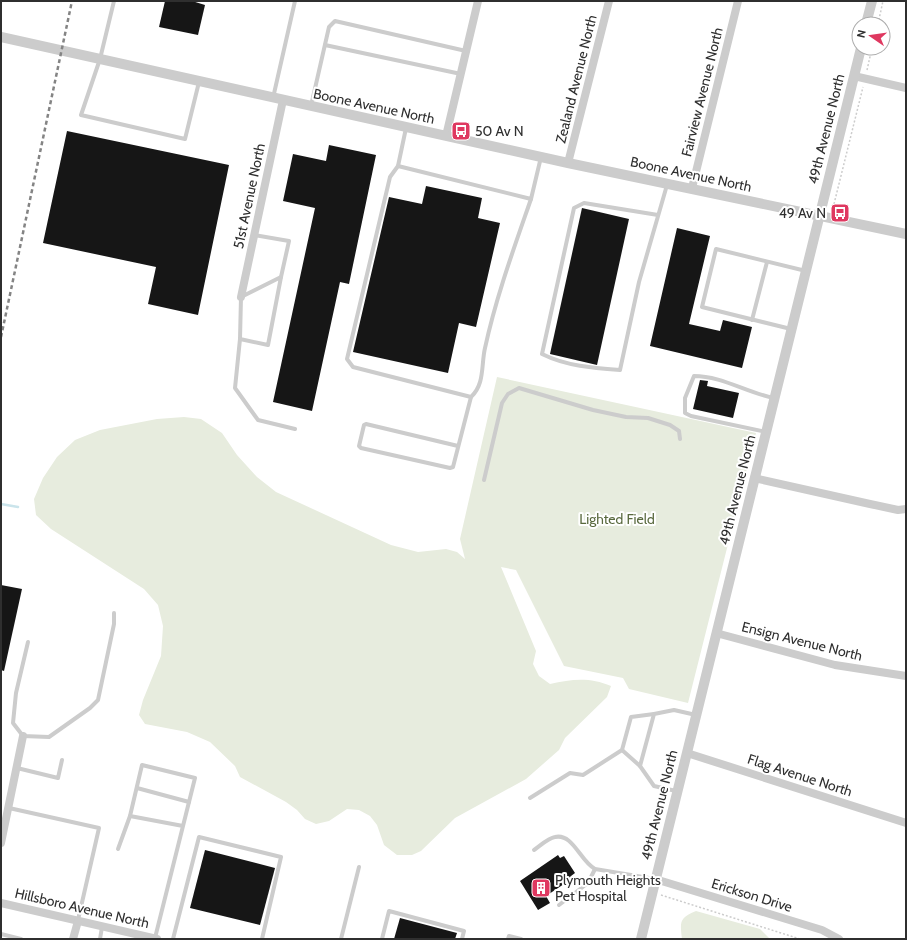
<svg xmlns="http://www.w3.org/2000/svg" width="907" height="940" viewBox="0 0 907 940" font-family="Cabin,sans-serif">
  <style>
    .green { fill: #e7ecde }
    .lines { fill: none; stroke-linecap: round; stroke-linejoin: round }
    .stream { stroke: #cae4eb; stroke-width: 2.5 }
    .building { fill: #161616 }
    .path { stroke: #ccc; stroke-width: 1.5; stroke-dasharray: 2 2; stroke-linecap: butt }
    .service { stroke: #ccc; stroke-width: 4 }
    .minor { stroke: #ccc; stroke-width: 8 }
    .tertiary { stroke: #ccc; stroke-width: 10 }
    .rail { stroke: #848484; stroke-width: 2.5; stroke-dasharray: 4 3; stroke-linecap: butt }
    .labels { text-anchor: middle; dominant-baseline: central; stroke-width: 4; stroke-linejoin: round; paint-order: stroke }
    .street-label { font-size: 14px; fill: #2f2f2f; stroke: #fff }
    .poi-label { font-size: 14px; fill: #2f2f2f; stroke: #fff; text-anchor: start }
    .park-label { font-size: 14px; fill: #59693e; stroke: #fff }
  </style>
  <rect width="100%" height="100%" fill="#fff"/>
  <g class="green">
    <path d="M497,377L756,433L688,703L629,689L623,678L564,666L516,570L501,567L536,651L533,664L539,676L550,684C572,679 590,677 611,686L607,697L565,738L559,750L526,779L455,818L421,851L412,855H397L384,845L377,825L370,816L359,810L347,809L329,821L316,824L305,819L297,810L286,802L240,777L235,766L210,742L187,732L145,724L139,715L143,700L161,656L163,626L158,605L144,589L51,529L36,515L34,499L43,478L57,457L75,440L100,430L157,419L184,417L201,419L222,433L237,455L257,477L276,492L391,545L418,552L446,549L457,552L465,559L460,539Z"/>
    <path d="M696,911L760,929L770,939H682C680,922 679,918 696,911Z"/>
  </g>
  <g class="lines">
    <path class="stream" d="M1,504L18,507"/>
  </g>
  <g class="building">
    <path d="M165,1H192L205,5L198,35L159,27Z"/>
    <path d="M67,131L229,165L198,315L148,304L156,267L43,243Z"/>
    <path d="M329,145L376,155L349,284L340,282L312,411L273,402L315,208L283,201L293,154L326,161Z"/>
    <path d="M426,186L482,198L478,218L500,223L476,327L459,323L448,373L353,352L389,197L422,204Z"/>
    <path d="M582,208L629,219L597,365L550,354Z"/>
    <path d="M677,228L710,236L689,324L720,331L723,320L752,327L742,368L650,346Z"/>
    <path d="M700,380L708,381L707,386L739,393L733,418L693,409Z"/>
    <path d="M1,585L22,589L4,671L1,670Z"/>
    <path d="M205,850L275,868L260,925L190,908Z"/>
    <path d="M558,855L560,858L564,856L575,873L571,876L573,878L546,896L550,903L538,910L520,881Z"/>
    <path d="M400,918L457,933L455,939H394Z"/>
  </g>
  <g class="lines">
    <g class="path">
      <path d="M878,24L883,1"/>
      <path d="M867,70L872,48"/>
      <path d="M834,204L863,87"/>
      <path d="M661,895L800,939"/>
    </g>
    <g class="service">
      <path d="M114,1L100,59L81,115L185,139L199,82"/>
      <path d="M325,45L461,74"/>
      <path d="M273,98L295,1"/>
      <path d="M311,106L329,27L335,21L466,51"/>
      <path d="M406,128L398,166L531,199L541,157"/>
      <path d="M398,166L390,177L347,359L353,367L471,397C485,384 481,365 485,348C496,297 514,248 531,199"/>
      <path d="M658,215L584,203L574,208L542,354C566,366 593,368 620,370L639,282L667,185"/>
      <path d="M254,235L289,241L281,277"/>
      <path d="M281,277L268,345L240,339L241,297Z"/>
      <path d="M752,320L767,262"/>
      <path d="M791,329L702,307L716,249L806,271"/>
      <path d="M240,339L235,388L258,420L295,429"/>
      <path d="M766,432L691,416L685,413V398L694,376C722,376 747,393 774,398"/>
      <path d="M458,446L366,424L364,425L359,446L361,448L450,468L453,467L471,397"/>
      <path d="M484,480L502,403L508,394L519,388L593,410L626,417L648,418L670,425L679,431L680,439"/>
      <path d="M28,642L16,693L13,723L23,736L49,737L90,708L98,700L114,624V613"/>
      <path d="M622,750L640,766"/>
      <path d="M17,768L58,778L62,760"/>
      <path d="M137,788L189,802"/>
      <path d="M676,791L654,786L640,766L654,714L674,710L696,715"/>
      <path d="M530,798L570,773L583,775L622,750L631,717L654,714"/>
      <path d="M9,808L99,828L78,920"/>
      <path d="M118,849L130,816"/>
      <path d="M534,850C540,846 548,838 555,837C573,833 580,861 595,869L655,879"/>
      <path d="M559,905L588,883L595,869"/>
      <path d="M1,934L21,939"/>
      <path d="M155,938L195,778L142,765L130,816L183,826"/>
      <path d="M100,939L102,927"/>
      <path d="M173,939L199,837L281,857L262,939"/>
      <path d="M341,939L359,867"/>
      <path d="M382,939L389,911L464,931L462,939"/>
      <path d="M508,939L509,936L521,939"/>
    </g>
    <g class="minor">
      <path d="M854,76L906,88"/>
      <path d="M446,136L478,1"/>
      <path d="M568,163L609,1"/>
      <path d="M692,188L738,1"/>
      <path d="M241,297L283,100"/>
      <path d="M754,478L870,504L898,510L906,509"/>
      <path d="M716,633L835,665L906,676"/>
      <path d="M687,753L906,823"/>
      <path d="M1,843L23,736"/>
      <path d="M655,879L822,930L839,939"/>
      <path d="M1,903L157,939"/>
      <path d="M73,939L78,921"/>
    </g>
    <g class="tertiary">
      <path d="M866,24L872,1"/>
      <path d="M1,37L568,163L906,234"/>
      <path d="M641,939L861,48"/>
    </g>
    <path class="rail" d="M1,337L72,1"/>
  </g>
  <defs>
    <g id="bus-square" transform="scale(1)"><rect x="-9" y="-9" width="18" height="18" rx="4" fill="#df3860" stroke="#fff"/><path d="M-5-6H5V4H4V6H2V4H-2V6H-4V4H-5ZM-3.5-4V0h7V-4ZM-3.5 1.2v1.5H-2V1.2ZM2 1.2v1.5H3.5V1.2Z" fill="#fff"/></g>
    <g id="building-square" transform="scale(1)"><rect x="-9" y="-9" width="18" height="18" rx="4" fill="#df3860" stroke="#fff"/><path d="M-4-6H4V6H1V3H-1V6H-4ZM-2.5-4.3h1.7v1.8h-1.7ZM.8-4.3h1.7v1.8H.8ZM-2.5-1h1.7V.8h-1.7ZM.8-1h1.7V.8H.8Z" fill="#fff"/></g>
  </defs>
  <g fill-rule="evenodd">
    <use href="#bus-square" x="461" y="131"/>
    <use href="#bus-square" x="840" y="213"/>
    <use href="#building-square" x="541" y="888"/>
  </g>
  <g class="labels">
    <g class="street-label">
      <text transform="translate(576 79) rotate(-76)">Zealand Avenue North</text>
      <text transform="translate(702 92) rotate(-76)">Fairview Avenue North</text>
      <text transform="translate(374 106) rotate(12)">Boone Avenue North</text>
      <text transform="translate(826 129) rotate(-76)">49th Avenue North</text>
      <text transform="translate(691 174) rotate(12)">Boone Avenue North</text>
      <text transform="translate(249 196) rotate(-78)">51st Avenue North</text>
      <text transform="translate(737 490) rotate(-76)">49th Avenue North</text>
      <text transform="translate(802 641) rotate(14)">Ensign Avenue North</text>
      <text transform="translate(800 775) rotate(18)">Flag Avenue North</text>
      <text transform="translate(659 805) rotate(-76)">49th Avenue North</text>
      <text transform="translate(752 895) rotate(17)">Erickson Drive</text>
      <text transform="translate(82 908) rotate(13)">Hillsboro Avenue North</text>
    </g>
    <g class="poi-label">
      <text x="475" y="131">50 Av N</text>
      <text x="826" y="213" text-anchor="end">49 Av N</text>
      <text x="555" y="880">Plymouth Heights<tspan x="555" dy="16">Pet Hospital</tspan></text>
    </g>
    <g class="park-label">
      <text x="617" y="519">Lighted Field</text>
    </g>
  </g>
  <rect width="907" height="940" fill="none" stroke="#2f2f2f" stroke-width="4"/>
  <g transform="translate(871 36) rotate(283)"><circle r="19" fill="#ffffff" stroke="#acacac"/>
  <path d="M0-3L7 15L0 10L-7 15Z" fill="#df3860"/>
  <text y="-6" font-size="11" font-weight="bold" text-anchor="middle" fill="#2f2f2f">N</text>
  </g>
</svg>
